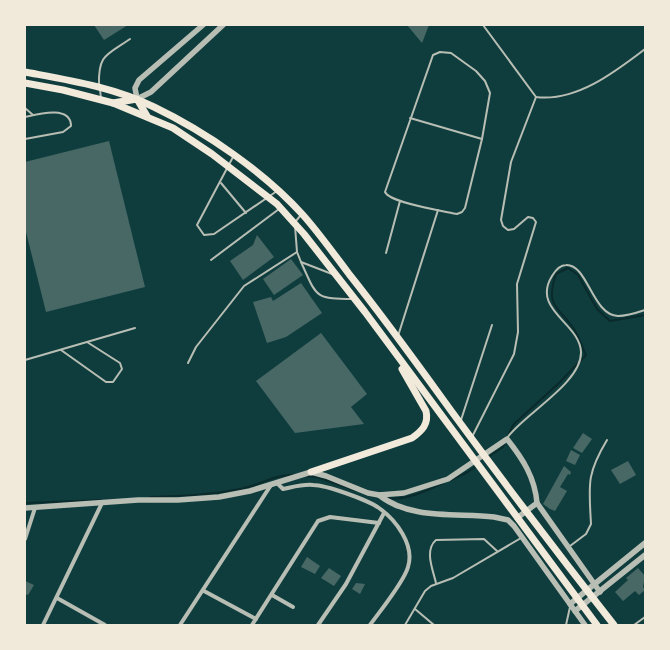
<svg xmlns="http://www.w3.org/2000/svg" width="670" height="650" viewBox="0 0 670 650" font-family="'Playfair Display',serif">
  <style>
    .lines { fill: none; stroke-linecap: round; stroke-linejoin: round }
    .stream { stroke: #0a2a2b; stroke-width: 2 }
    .building { fill: #486865 }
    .service { stroke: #b8beb3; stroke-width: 2 }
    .minor { stroke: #b8beb3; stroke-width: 4 }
    .tertiary { stroke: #b8beb3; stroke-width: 5.5 }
    .primary { stroke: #f1e9da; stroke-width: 7 }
  </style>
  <rect width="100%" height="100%" fill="#0f3d3e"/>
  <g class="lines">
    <g class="stream">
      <path d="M508,436L513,425L559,383L586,355C582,347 579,337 574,329C558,306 545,307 556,274L568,268L578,275L597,309L610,321L645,315"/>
      <path d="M488,457L503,447L505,442"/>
      <path d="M306,476L317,477L357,491"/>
      <path d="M451,480L466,473L477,466"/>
      <path d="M150,497C180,496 210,495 240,489C258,486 275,474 293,475"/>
      <path d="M386,498C406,501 426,491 443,483"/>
      <path d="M25,503L102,500"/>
    </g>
  </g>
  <g class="building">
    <path d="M94,25H128L104,40Z"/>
    <path d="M407,25H429L422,43Z"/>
    <path d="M109,141L145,287L46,312L25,228V162Z"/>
    <path d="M257,235L274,257L243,280L230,261L253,245Z"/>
    <path d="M291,259L303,275L274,295L263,279Z"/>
    <path d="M301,283L322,313L286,337L267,343L253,302L271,297L273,301Z"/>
    <path d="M321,333L367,394L351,407L364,424L295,433L256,381Z"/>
    <path d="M583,433L592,439L582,453L573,448Z"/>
    <path d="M571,450L580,455L575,465L566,461Z"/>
    <path d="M628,461L636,475L620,484L611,470Z"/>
    <path d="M564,466L571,472L570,475L568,474L560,487L567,491L555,511L550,509L543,504Z"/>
    <path d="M307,557L320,566L315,574L301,567Z"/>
    <path d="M329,568L341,576L334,586L321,578Z"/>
    <path d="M638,568L645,576L643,587L645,590L639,595L635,591L623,601L615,592L628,580L626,578Z"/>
    <path d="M25,581L34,585L28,595L25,594Z"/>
    <path d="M356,583L365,584L360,594L352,589Z"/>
  </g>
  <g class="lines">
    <g class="service">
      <path d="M483,25L536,97C576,102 615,72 645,49"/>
      <path d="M440,52L451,53L476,71L485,81L490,93L482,139L465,208L462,212L457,214C443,211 390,203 385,192L433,55Z"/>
      <path d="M99,85C98,54 107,55 130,39"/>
      <path d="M100,89L101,99"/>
      <path d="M25,108L33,115"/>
      <path d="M25,117C38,114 71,105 71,126L63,132L25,139"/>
      <path d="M410,118L482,139"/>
      <path d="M233,157L197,225L204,235L214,234L277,191"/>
      <path d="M221,183L246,213"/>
      <path d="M295,222L301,215"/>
      <path d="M295,226L297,252L301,262L332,274"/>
      <path d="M386,253L400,201"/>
      <path d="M211,260L279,209"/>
      <path d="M301,262C317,297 314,299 353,299"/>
      <path d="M398,336L438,210"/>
      <path d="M61,350L106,382H113L122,369L120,363L87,342"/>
      <path d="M25,360L135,328"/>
      <path d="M188,363L196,347L244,286L297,252"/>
      <path d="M461,420L492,325"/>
      <path d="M472,437L514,354L518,332L517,284L536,222L533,218L528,217L514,229L508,230L503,226L501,220L511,162L536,97"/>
      <path d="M507,438C524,414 582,383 581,352C580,323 531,310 552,276C555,271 560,265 566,265C588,264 592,315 618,316C627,316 636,313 645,310"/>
      <path d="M570,546L586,534L591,524C589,485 586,475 607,440"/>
      <path d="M436,583C433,570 424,550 436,540L484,539L497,551"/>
      <path d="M415,609L434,625"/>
      <path d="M405,625L425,591L431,586L453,578L521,538"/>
      <path d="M566,625L570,607"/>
      <path d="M634,625L645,617"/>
    </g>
    <g class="minor">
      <path d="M277,483L283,489C293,487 303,484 313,485C326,485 368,500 379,508C396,520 415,545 408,567C404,582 380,611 370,625"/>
      <path d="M25,539L35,508"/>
      <path d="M204,591L256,619"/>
      <path d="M272,595L293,607"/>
      <path d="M57,598L105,625"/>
      <path d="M43,625L102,503"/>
      <path d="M180,625L271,485"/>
      <path d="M252,625L318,521L330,517L379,523"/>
      <path d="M318,625L346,584L384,513"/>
    </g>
    <g class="tertiary">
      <path d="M203,25L139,80L135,88L137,99L151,92L223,25"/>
      <path d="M379,495C410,520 456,513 494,517L508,520L514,526L585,625"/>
      <path d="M25,508L138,500H178L219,497L250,491L311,472L326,476L368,493L379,495L404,493L448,479L507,439C523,459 535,478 537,503L600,592"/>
      <path d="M517,518L537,503"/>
      <path d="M570,604L645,543"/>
      <path d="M575,611L645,555"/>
    </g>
    <g class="primary">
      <path d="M25,72C68,80 114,87 154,107C206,132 264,172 303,215C319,233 334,254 349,274C385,319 418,365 452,412C505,484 559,555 614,625"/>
      <path d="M25,83L63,90L113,103L173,128L212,154L277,204L304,234L365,312L597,625"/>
      <path d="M113,103L137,99L147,116"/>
      <path d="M311,472L412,438C422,431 429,424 426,411L402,369"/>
    </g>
  </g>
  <rect width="670" height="650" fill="none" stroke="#f1e9da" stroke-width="52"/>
</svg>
